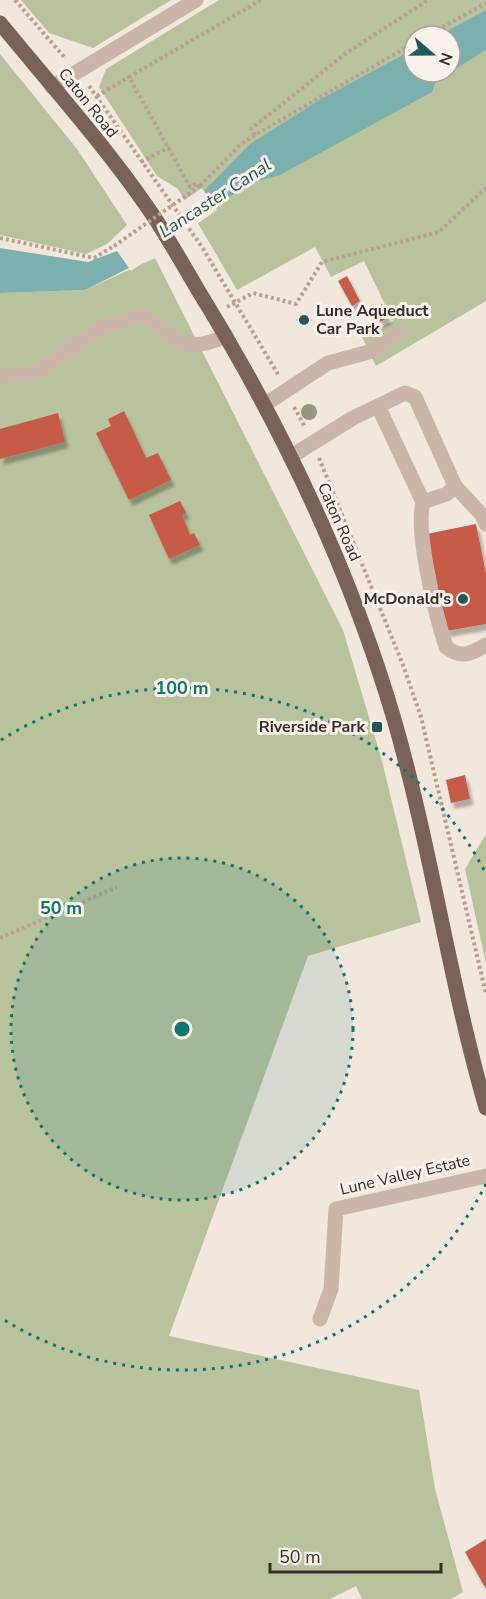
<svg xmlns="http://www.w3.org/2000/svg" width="486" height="1599" viewBox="0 0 486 1599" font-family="'Nunito Sans',sans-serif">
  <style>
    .green { fill: #b8c29d; fill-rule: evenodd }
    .water { fill: #7cb0ae }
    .pier { fill: #f2e7dd }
    .building { fill: #c65b47; filter: url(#shadow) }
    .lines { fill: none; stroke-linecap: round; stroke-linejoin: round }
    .path { stroke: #b79f93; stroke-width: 4; stroke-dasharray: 3 3; stroke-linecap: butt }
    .minor { stroke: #cbb5a9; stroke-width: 15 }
    .major { stroke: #7a625a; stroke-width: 15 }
    .path-bridge { stroke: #b79f93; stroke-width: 4; stroke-dasharray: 3 3; stroke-linecap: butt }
    .tree { fill: #96977c }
    .ring { fill: none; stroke: #0f766e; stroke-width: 3; stroke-dasharray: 3 6 }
    .poi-dot { fill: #1e5a59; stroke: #faf1ea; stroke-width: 2 }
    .labels { text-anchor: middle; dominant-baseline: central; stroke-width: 6; stroke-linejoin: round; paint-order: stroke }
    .street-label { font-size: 16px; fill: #382c29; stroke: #faf1ea }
    .poi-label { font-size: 16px; font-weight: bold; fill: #382c29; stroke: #faf1ea; text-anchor: end }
    .water-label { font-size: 18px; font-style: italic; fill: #1e5a59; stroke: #faf1ea }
    .centre { fill: #0f766e; stroke: #faf1ea; stroke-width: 3 }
    .ring-label { font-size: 18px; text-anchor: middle; font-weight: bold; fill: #0f766e; stroke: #faf1ea; stroke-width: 6; stroke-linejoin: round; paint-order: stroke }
  </style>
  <defs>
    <filter id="shadow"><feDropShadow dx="3.5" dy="6" stdDeviation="1.5" flood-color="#0004"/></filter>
  </defs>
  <rect width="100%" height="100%" fill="#f2e7dd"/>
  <g class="green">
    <path d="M21,0H171L93,48L49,33Z"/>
    <path d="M219,0H486V301L376,366L362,337L393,321L364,261L331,277L315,247L237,290L178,189L157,176L99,87L106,69ZM414,36H450V72H414Z"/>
    <path d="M0,54L77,149L127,225L107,244L86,254L0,235Z"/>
    <path d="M155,258L343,630L382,761L421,922L308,956L169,1336L419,1390L435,1489L463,1592L451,1599H362L356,1586L330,1599H0V293L85,290Z"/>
    <path d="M486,834V963L465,869Z"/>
  </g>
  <path class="water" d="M486,10V50L436,81L432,92L280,175L248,184L129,268L85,290L0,293V248L88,262L117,251L204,191L250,144L321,99L414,49V72H450V36H438Z"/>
  <path class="pier" d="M202,188L217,210L131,271L115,248Z"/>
  <g class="building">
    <path d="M347,276L360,301L352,306L338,281Z"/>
    <path d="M382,304L388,318L380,322L374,308Z"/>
    <path d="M124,411L146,458L158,453L171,480L129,500L96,433L111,426L108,419Z"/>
    <path d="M58,413L65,442L0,459V429Z"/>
    <path d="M180,501L186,513L182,515L190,535L194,533L200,545L169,559L149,515Z"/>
    <path d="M476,524L486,574V624L446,631L427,534Z"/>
    <path d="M465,775L470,799L451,803L446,780Z"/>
    <path d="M486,1539V1589L465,1552Z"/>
  </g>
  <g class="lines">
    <g class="path">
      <path d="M15,0L65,58"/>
      <path d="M427,36L486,3"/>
      <path d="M89,86L202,247L279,376"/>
      <path d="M97,96L129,77"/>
      <path d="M255,135L251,129L345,54L428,0"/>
      <path d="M141,162L170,147"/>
      <path d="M200,186L240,145L255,135L414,43"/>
      <path d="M199,187L197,183L190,187L129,77L261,0"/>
      <path d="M0,238L94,258L114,246"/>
      <path d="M227,307L253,293L296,304L322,262L439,232L486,188"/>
      <path d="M294,407L305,427"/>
      <path d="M319,458L403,665L421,717L486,994"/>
      <path d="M0,938L117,887"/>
    </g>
    <g class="minor">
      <path d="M52,87L196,0"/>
      <path d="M0,376L35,373L102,327L145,315C180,341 183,355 226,336"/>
      <path d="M264,405L328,363L369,352L399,332"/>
      <path d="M378,406L423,502L447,494L455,486"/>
      <path d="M290,457L353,418L405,393L415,397L455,486L482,515L486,524"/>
      <path d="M423,502C415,532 436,616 446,647C461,659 471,654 486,645"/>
      <path d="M320,1319L331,1289L336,1209L486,1176"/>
    </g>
    <path class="major" d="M0,23C50,84 103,143 148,208C166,234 182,263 198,290C280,423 350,570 394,719C431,847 449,980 486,1108"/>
    <path class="path-bridge" d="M114,246L200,186"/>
  </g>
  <circle class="tree" cx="309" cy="412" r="8"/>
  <circle cx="182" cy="1029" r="171" fill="#0f766e" fill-opacity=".12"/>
  <g class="ring">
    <circle cx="182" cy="1029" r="171"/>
    <path d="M486 1184A341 341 0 0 1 1 1318M1 740A341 341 0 0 1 486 874"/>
  </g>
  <g class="poi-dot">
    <circle cx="304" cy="320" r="6"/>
    <circle cx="463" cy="599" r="6"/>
    <rect x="371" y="721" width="12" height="12" rx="3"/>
  </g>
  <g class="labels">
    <g class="street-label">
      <text transform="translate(88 103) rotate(51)">Caton Road</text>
      <text transform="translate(339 522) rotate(66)">Caton Road</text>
      <text transform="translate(405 1175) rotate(-13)">Lune Valley Estate</text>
    </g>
    <g class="poi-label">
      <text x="316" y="311" text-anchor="start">Lune Aqueduct<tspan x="316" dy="18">Car Park</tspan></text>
      <text x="451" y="599">McDonald's</text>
      <text x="365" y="727">Riverside Park</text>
    </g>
    <g class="water-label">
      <text transform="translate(215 198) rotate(-33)">Lancaster Canal</text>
    </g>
  </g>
  <circle cx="182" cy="1029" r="9" class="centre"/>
  <g class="ring-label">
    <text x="182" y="694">100 m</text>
    <text x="61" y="914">50 m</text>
  </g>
  <g transform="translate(432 54) rotate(110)"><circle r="28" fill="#faf1ea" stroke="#aca29d" stroke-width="1.5"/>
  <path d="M0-4.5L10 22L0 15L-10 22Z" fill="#1e5a59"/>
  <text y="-9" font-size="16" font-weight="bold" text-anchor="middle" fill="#382c29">N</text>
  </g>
  <path d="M270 1563v9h171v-9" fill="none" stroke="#382c29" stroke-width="3"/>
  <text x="279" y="1563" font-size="18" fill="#382c29" stroke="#faf1ea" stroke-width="4.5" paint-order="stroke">50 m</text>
</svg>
